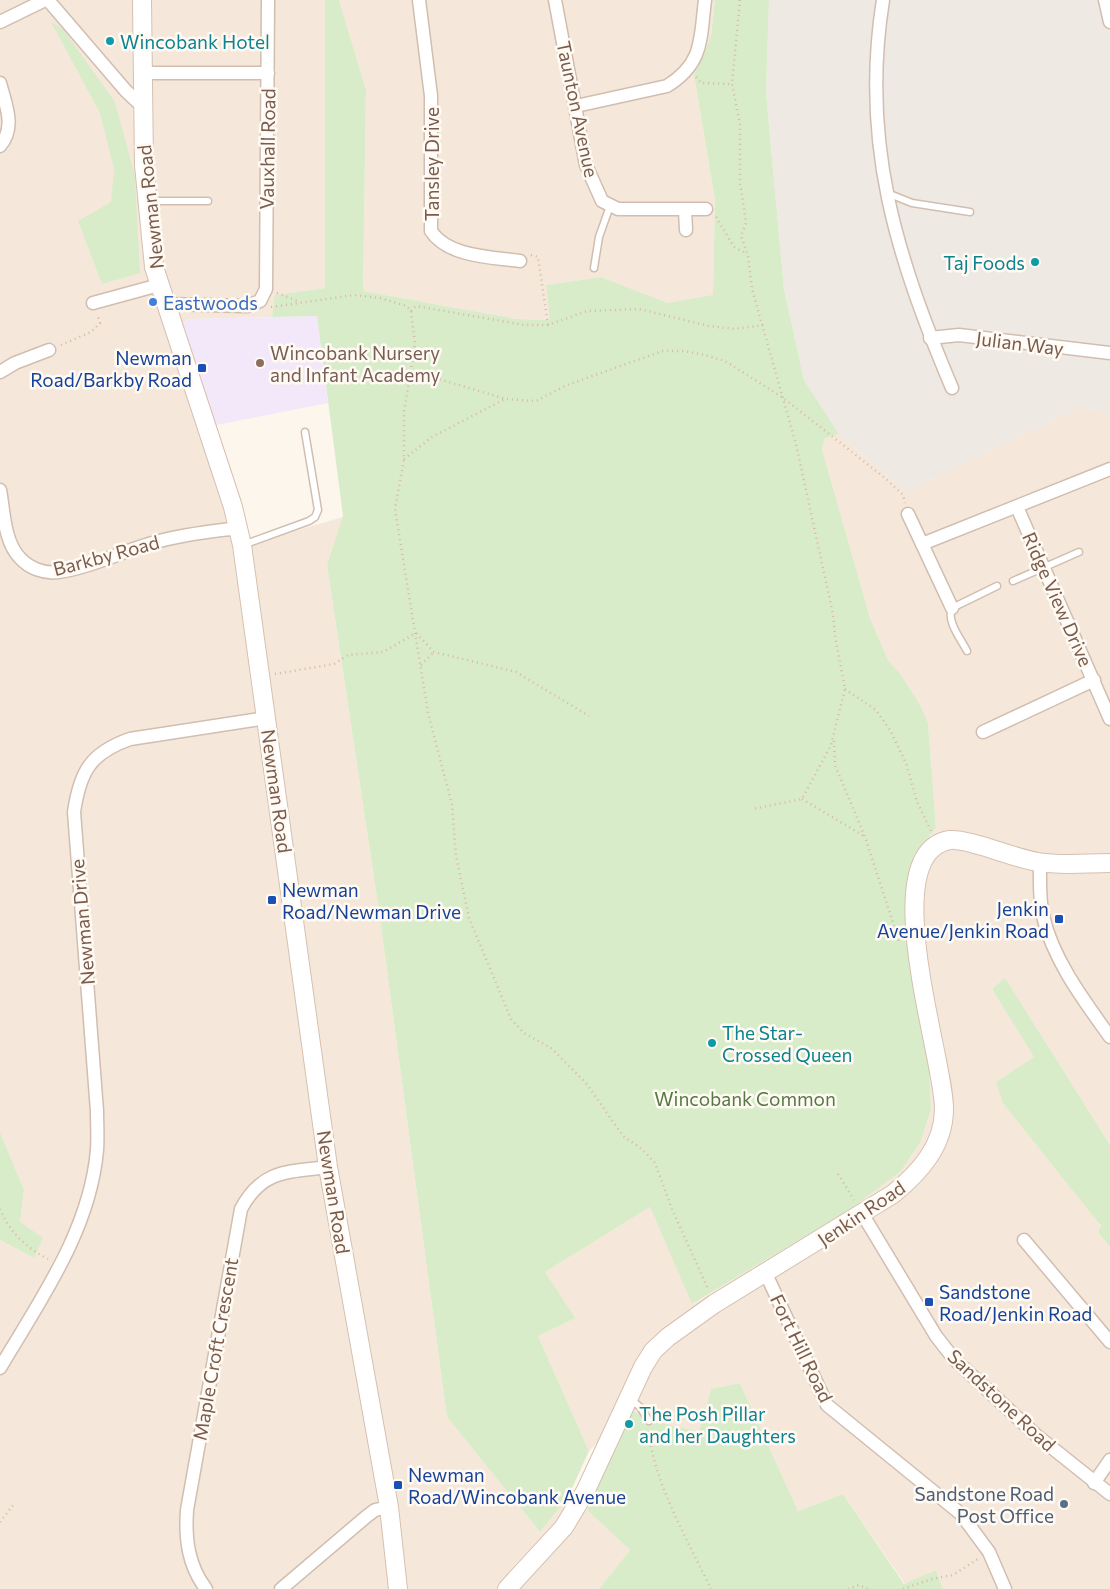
<svg xmlns="http://www.w3.org/2000/svg" width="1110" height="1589" viewBox="0 0 1110 1589" font-family="Commissioner,sans-serif">
  <style>
    .residential { fill: #f5e8da }
    .industrial { fill: #efe9e4 }
    .education { fill: #f3e8fa }
    .green { fill: #d8ecc9 }
    .lines { fill: none; stroke-linecap: round; stroke-linejoin: round }
    .lane-casing { stroke: #d1beb0; stroke-width: 9 }
    .street-casing { stroke: #d1beb0; stroke-width: 15 }
    .secondary-casing { stroke: #d6c0b0; stroke-width: 20 }
    .path { stroke: #d9b8a5; stroke-width: 2.5; stroke-dasharray: 1 4; stroke-linecap: butt }
    .lane { stroke: #fff; stroke-width: 6 }
    .street { stroke: #fff; stroke-width: 12 }
    .secondary { stroke: #fff; stroke-width: 18 }
    .culture-dot { fill: #0f9aa8; stroke: #fffaf3; stroke-width: 2 }
    .shop-dot { fill: #3f7fe0; stroke: #fffaf3; stroke-width: 2 }
    .education-dot { fill: #8d6e63; stroke: #fffaf3; stroke-width: 2 }
    .transit-dot { fill: #1a4fb4; stroke: #fffaf3; stroke-width: 2 }
    .service-dot { fill: #5c6f8a; stroke: #fffaf3; stroke-width: 2 }
    .labels { text-anchor: middle; dominant-baseline: central; stroke-width: 5; stroke-linejoin: round; paint-order: stroke }
    .culture-label { font-size: 19px; fill: #0d838f; stroke: #fffaf3; text-anchor: start }
    .street-label { font-size: 19px; fill: #7a5c4d; stroke: #fffaf3 }
    .shop-label { font-size: 19px; fill: #366cbe; stroke: #fffaf3; text-anchor: start }
    .education-label { font-size: 19px; fill: #785e54; stroke: #fffaf3; text-anchor: start }
    .transit-label { font-size: 19px; fill: #164399; stroke: #fffaf3; text-anchor: start }
    .park-label { font-size: 19px; fill: #537a41; stroke: #fffaf3 }
    .service-label { font-size: 19px; fill: #4e5e75; stroke: #fffaf3; text-anchor: end }
  </style>
  <rect width="100%" height="100%" fill="#fdf6ec"/>
  <g class="residential">
    <path d="M0,0H325V288L276,295L272,317L188,319L183,324L216,425L250,544L343,517L327,565L379,911L447,1417L540,1532L568,1497L587,1510L630,1550L599,1589H0V1240L34,1258L20,1222L24,1190L0,1132Z"/>
    <path d="M339,0H715L711,36L694,75L715,200L713,296L668,303L601,277L546,285L551,320L517,319L363,291L366,90Z"/>
    <path d="M1081,407L1110,414V1145L1005,979L992,989L1035,1057L996,1082L1101,1227L1098,1232L1110,1247V1589H943L936,1570L905,1584L843,1494L798,1511L740,1383L711,1389L699,1432L648,1419L629,1409L589,1451L538,1336L574,1318L545,1272L650,1207L693,1304L852,1208L900,1172L920,1143L931,1110L929,1065L910,945L909,871L915,853L936,828L928,723L899,672L888,660L870,618L822,449L825,438L839,434L905,492Z"/>
  </g>
  <path class="industrial" d="M769,0H1110V414L1081,407L905,492L839,434L804,380L784,289L766,93Z"/>
  <path class="education" d="M317,316L328,403L216,425L183,324L188,319Z"/>
  <g class="green">
    <path d="M325,0H339L366,90L363,291L517,319L550,320L546,285L601,277L668,303L713,295L715,200L694,75L711,36L715,0H769L766,93L784,289L804,380L839,434L825,438L822,449L870,618L888,660L899,672L920,705L928,723L936,828L915,853L909,871L910,945L929,1065L931,1110L920,1143L900,1172L852,1208L692,1304L650,1207L545,1272L575,1318L538,1336L589,1451L568,1497L540,1532L447,1417L379,911L327,565L343,516L317,316L272,317L275,295L325,288Z"/>
    <path d="M51,22L63,29L115,102L135,176L140,273L102,284L78,221L111,202L114,169L100,113Z"/>
    <path d="M1005,978L1110,1145V1247L1098,1232L1101,1226L1003,1103L996,1082L1034,1057L992,989Z"/>
    <path d="M0,1132L24,1190L20,1222L43,1238L34,1258L0,1240Z"/>
    <path d="M740,1383L798,1511L843,1494L904,1584L936,1570L943,1589H599L630,1550L587,1510L629,1409L648,1419L699,1432L711,1389Z"/>
  </g>
  <g class="lines">
    <g class="lane-casing">
      <g id="lane">
        <path d="M887,193L912,203L970,212"/>
        <path d="M148,201H208"/>
        <path d="M594,268L599,237L610,206"/>
        <path d="M243,545L309,521L315,517L318,510L305,432"/>
        <path d="M1013,581L1079,552"/>
        <path d="M967,651C961,639 946,621 952,608L997,586"/>
        <path d="M629,1398L640,1407L649,1421"/>
      </g>
    </g>
    <g class="street-casing">
      <g id="street">
        <path d="M48,0L126,91L142,106"/>
        <path d="M419,0L431,96V231C448,257 492,257 520,261"/>
        <path d="M555,0L586,165L602,201L618,209H706"/>
        <path d="M883,0C860,143 897,258 952,388"/>
        <path d="M1105,0L1110,22"/>
        <path d="M0,22L45,0"/>
        <path d="M141,73H268"/>
        <path d="M0,83C6,106 16,127 0,146"/>
        <path d="M576,106L667,86C704,63 700,39 705,0"/>
        <path d="M685,210L686,230"/>
        <path d="M93,303L159,285"/>
        <path d="M165,304L247,306L260,301L266,289L268,0"/>
        <path d="M930,338L959,335L1110,353"/>
        <path d="M0,372L15,363L49,350"/>
        <path d="M0,490C4,511 4,542 20,558C29,568 44,574 58,572C88,568 119,553 149,544C178,535 208,532 238,528"/>
        <path d="M1017,507L1110,719"/>
        <path d="M908,514L952,608"/>
        <path d="M922,544L1110,469"/>
        <path d="M983,732L1094,680"/>
        <path d="M1040,862C1040,880 1039,899 1043,916C1053,960 1085,1002 1110,1037"/>
        <path d="M863,1215L936,1336L954,1359L1036,1435L1110,1494"/>
        <path d="M1024,1240L1110,1342"/>
        <path d="M766,1274L827,1405L961,1514L989,1552L1005,1589"/>
        <path d="M0,1368C40,1300 90,1231 97,1150C98,1137 97,1124 97,1111L74,812C80,772 90,753 130,739L267,718"/>
        <path d="M1094,1483L1110,1460"/>
        <path d="M206,1589C188,1565 185,1539 187,1510L241,1209C262,1169 289,1172 328,1167"/>
        <path d="M281,1589L367,1516L375,1510L389,1507"/>
      </g>
    </g>
    <g class="secondary-casing">
      <g id="secondary">
        <path d="M142,0L144,165L154,267L233,507L242,545L328,1167L389,1507L398,1589"/>
        <path d="M507,1589L564,1527L585,1492L643,1367L653,1351L668,1337L714,1304L893,1194C919,1173 944,1146 944,1109C945,1061 873,852 950,840C967,838 1016,859 1038,862C1061,866 1087,863 1110,863"/>
      </g>
    </g>
    <g class="path">
      <path d="M740,0L732,84L740,124V182L746,223L741,236L748,256L752,289L796,444L833,614L835,636L845,689L831,745L802,799L753,809"/>
      <path d="M696,77L701,83L732,84"/>
      <path d="M716,217L734,247L747,254"/>
      <path d="M531,255L538,257L548,325"/>
      <path d="M277,293L300,302"/>
      <path d="M271,307L354,295L380,298L407,306L411,311L415,344L404,412V459L395,509L428,713L452,805L456,856L469,918L511,1019L524,1033L551,1048L586,1083L623,1136L642,1149L655,1163L672,1209L708,1289"/>
      <path d="M411,311L416,306L524,325H548L587,311L639,309L709,326L734,329L763,325"/>
      <path d="M61,345L91,332L100,323L97,314"/>
      <path d="M411,371L506,399L536,401L567,385L663,351H684L705,355L725,361L782,397L885,478L903,495L905,503"/>
      <path d="M404,459L432,437L505,399"/>
      <path d="M421,665L434,652"/>
      <path d="M275,674L334,664L348,655L383,652L416,633L434,652L516,672L589,716"/>
      <path d="M845,689L876,710L890,730L906,763L917,802L932,833"/>
      <path d="M834,741L835,765L865,837L900,944"/>
      <path d="M802,799L864,836"/>
      <path d="M838,1174L854,1200"/>
      <path d="M0,1209C9,1231 26,1248 48,1259"/>
      <path d="M649,1431C652,1479 690,1545 711,1589"/>
      <path d="M0,1522L14,1504"/>
      <path d="M848,1589L859,1585L868,1589"/>
      <path d="M903,1589L932,1579L953,1575L978,1559"/>
    </g>
    <use href="#lane" class="lane"/>
    <use href="#street" class="street"/>
    <use href="#secondary" class="secondary"/>
  </g>
  <g class="culture-dot">
    <circle cx="110" cy="41" r="5"/>
    <circle cx="1035" cy="262" r="5"/>
    <circle cx="712" cy="1043" r="5"/>
    <circle cx="629" cy="1424" r="5"/>
  </g>
  <circle class="shop-dot" cx="153" cy="302" r="5"/>
  <circle class="education-dot" cx="260" cy="363" r="5"/>
  <g class="transit-dot">
    <rect x="197" y="363" width="10" height="10" rx="2.5"/>
    <rect x="267" y="895" width="10" height="10" rx="2.5"/>
    <rect x="1054" y="914" width="10" height="10" rx="2.5"/>
    <rect x="924" y="1297" width="10" height="10" rx="2.5"/>
    <rect x="393" y="1480" width="10" height="10" rx="2.5"/>
  </g>
  <circle class="service-dot" cx="1064" cy="1504" r="5"/>
  <g class="labels">
    <g class="culture-label">
      <text x="120" y="41">Wincobank Hotel</text>
      <text x="1025" y="262" text-anchor="end">Taj Foods</text>
      <text x="722" y="1032">The Star-<tspan x="722" dy="22">Crossed Queen</tspan></text>
      <text x="639" y="1413">The Posh Pillar<tspan x="639" dy="22">and her Daughters</tspan></text>
    </g>
    <g class="street-label">
      <text transform="translate(578 109) rotate(78)">Taunton Avenue</text>
      <text transform="translate(267 149) rotate(-89)">Vauxhall Road</text>
      <text transform="translate(431 164) rotate(-90)">Tansley Drive</text>
      <text transform="translate(150 207) rotate(-96)">Newman Road</text>
      <text transform="translate(1020 343) rotate(7)">Julian Way</text>
      <text transform="translate(106 555) rotate(-15)">Barkby Road</text>
      <text transform="translate(1058 599) rotate(66)">Ridge View Drive</text>
      <text transform="translate(277 791) rotate(82)">Newman Road</text>
      <text transform="translate(82 922) rotate(-95)">Newman Drive</text>
      <text transform="translate(334 1192) rotate(81)">Newman Road</text>
      <text transform="translate(861 1213) rotate(-34)">Jenkin Road</text>
      <text transform="translate(802 1348) rotate(64)">Fort Hill Road</text>
      <text transform="translate(215 1349) rotate(-80)">Maple Croft Crescent</text>
      <text transform="translate(1002 1400) rotate(43)">Sandstone Road</text>
    </g>
    <g class="shop-label">
      <text x="163" y="302">Eastwoods</text>
    </g>
    <g class="education-label">
      <text x="270" y="352">Wincobank Nursery<tspan x="270" dy="22">and Infant Academy</tspan></text>
    </g>
    <g class="transit-label">
      <text x="192" y="357" text-anchor="end">Newman<tspan x="192" dy="22">Road/Barkby Road</tspan></text>
      <text x="282" y="889">Newman<tspan x="282" dy="22">Road/Newman Drive</tspan></text>
      <text x="1049" y="908" text-anchor="end">Jenkin<tspan x="1049" dy="22">Avenue/Jenkin Road</tspan></text>
      <text x="939" y="1291">Sandstone<tspan x="939" dy="22">Road/Jenkin Road</tspan></text>
      <text x="408" y="1474">Newman<tspan x="408" dy="22">Road/Wincobank Avenue</tspan></text>
    </g>
    <g class="park-label">
      <text x="745" y="1098">Wincobank Common</text>
    </g>
    <g class="service-label">
      <text x="1054" y="1493">Sandstone Road<tspan x="1054" dy="22">Post Office</tspan></text>
    </g>
  </g>
</svg>
